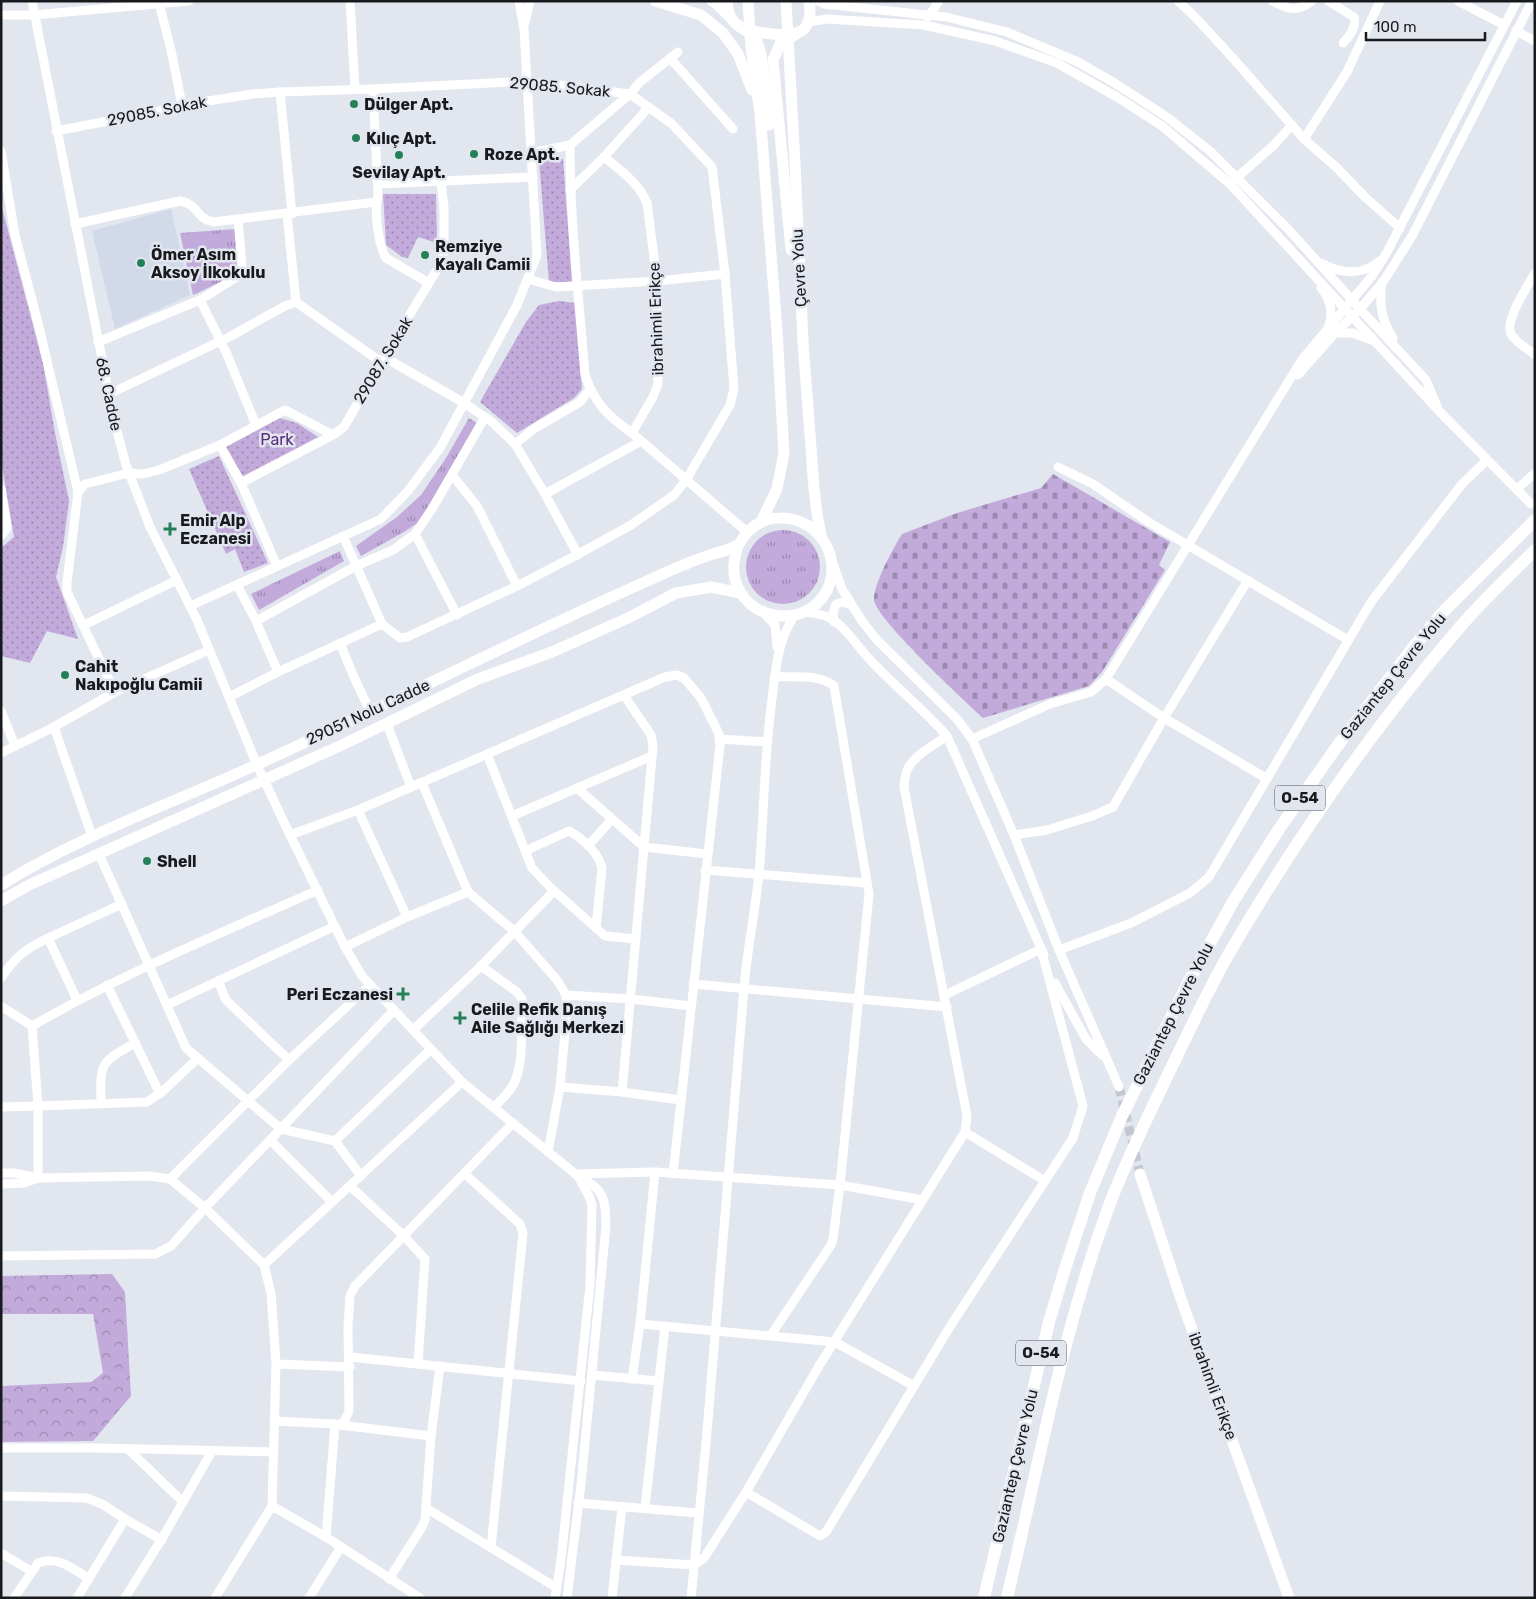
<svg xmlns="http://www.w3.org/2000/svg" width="1536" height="1599" viewBox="0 0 1536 1599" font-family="Rubik,sans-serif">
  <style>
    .built { fill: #d2dae9 }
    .grass { fill: url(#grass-tufts) }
    .forest { fill: url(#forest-crowns) }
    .cemetery { fill: url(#cemetery-stones) }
    .park { fill: url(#park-dots) }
    .pitch { fill: #c2aadb }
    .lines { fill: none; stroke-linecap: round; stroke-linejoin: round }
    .minor-tunnel { stroke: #c4c7d0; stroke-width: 9; stroke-dasharray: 9 4.5; stroke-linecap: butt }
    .minor { stroke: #fff; stroke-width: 9 }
    .major { stroke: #fff; stroke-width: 11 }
    .highway { stroke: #fff; stroke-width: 12 }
    .poi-dot { fill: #248157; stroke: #e2e6ef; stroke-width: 2 }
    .labels { text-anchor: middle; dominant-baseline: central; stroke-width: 5; stroke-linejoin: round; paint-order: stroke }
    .shield { fill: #e2e6ef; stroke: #55575c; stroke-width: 1 }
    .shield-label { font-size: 15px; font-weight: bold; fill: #191a1d }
    .street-label { font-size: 16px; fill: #191a1d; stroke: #e2e6ef }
    .poi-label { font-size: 16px; font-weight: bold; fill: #191a1d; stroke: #e2e6ef; text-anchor: start }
    .park-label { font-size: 16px; fill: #582c7a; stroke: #e2e6ef }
  </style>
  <defs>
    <pattern id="grass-tufts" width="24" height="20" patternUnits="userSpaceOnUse" patternTransform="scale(1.25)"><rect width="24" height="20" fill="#c2aadb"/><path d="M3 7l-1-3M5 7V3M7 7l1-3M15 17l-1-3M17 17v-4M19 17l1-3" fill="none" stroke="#9d8ab1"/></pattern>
    <pattern id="forest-crowns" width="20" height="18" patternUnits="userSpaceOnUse" patternTransform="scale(1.25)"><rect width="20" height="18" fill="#c2aadb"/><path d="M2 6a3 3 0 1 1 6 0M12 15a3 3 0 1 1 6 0" fill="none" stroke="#9d8ab1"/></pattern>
    <pattern id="cemetery-stones" width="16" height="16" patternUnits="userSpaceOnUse" patternTransform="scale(1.25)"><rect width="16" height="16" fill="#c2aadb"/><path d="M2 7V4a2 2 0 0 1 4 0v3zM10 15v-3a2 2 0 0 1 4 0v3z" fill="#9d8ab1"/></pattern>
    <pattern id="park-dots" width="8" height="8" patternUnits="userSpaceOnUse" patternTransform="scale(1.25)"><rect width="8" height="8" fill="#c2aadb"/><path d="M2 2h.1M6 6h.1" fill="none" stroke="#9d8ab1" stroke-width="1.8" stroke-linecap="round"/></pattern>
  </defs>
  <rect width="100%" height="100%" fill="#e2e6ef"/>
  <path class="built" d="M171,209L190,295L115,329L92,231Z"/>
  <g class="grass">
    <path d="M236,229L237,274L193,295L180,233Z"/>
    <path d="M469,418L477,423L419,522L404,532L361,556L356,546L397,517L421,495L446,458Z"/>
    <circle cx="783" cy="567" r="37"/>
    <path d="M340,551L344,561L259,610L251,594Z"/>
  </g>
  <path class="forest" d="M112,1274L125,1292L131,1396L93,1441L1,1442V1386L91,1382L103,1373L93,1314H1V1276Z"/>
  <path class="cemetery" d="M1053,474L1170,542L1159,565L1165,570L1102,672L1089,686L983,718C964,700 876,619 874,600C873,585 894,547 902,534L957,513L1041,488Z"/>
  <g class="park">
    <path d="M563,159L572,282H549L539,160Z"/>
    <path d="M383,194H436L437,243L418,237L408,258L402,257L386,245Z"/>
    <path d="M1,204L43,363L55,433L69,501L63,547L56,577L78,639L47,631L30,663L1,656V548L14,537L1,460Z"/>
    <path d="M559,301L575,303L582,389L574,398L517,433L480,402L526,322L539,305Z"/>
    <path d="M280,418L297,423L318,437L243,476L225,447Z"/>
    <path d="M219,456L268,563L244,572L235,549L226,554L189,469Z"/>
  </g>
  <path class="pitch" d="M207,236L214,274L192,278L185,241Z"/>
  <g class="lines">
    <path class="minor-tunnel" d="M1119,1087L1140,1174"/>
    <g class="minor">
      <path d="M32,1L114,420L126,465L150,527L197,620L257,765L290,835L345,947L362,976L462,1082L578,1176C605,1190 605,1197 606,1226L581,1484L567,1598"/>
      <path d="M350,1L355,89"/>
      <path d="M818,1L824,4L946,17L1007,32L1076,61L1113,82L1167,117L1211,152L1288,229L1360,309L1426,380L1437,406"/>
      <path d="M1178,1L1195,17L1231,56L1304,139L1336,167L1365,197L1400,228"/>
      <path d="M1272,1C1288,9 1297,13 1312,1"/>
      <path d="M1328,1L1354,17C1357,27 1350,36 1343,43"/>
      <path d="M1458,1L1504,25"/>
      <path d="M159,3L171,50L182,105"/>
      <path d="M1,15H34L189,1"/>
      <path d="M928,17L939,1"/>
      <path d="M807,22L827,19L924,25L995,41L1057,63L1117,97L1162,126L1230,184L1439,411L1531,504"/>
      <path d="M525,23L530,1"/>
      <path d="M1516,31L1535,41"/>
      <path d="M670,58L733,129"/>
      <path d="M373,89L378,195C374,211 378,244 386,258L429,283"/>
      <path d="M280,92L292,214"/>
      <path d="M56,131L155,112L182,105L253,94L280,92L373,89L527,81L630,94L672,124L712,167L725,274L734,389L730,405L686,480L674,495L631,525L571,558L517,586L407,637L400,638L382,624"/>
      <path d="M1304,139L1347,72L1380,1"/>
      <path d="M570,145C570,222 579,299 585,375C595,404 608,416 632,433L747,532"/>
      <path d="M1,151L15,235L39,327L78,492"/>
      <path d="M531,153L570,145L630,94L639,83L678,52"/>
      <path d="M604,157C620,170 639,183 647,203L657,281L658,384L653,397L632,433"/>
      <path d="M1234,180L1274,145L1292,125"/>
      <path d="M378,184L533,177"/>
      <path d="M570,190L604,157L649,107"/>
      <path d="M287,214L296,302"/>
      <path d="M75,224L180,201C200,205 194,217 213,222L376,202"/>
      <path d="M1321,263C1341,274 1363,276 1381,260"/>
      <path d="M1535,273C1528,285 1504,321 1511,334C1515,342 1528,349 1535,355"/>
      <path d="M528,279L556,287L657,281L725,274"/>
      <path d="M1382,282C1379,303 1381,320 1393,338"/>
      <path d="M1321,288C1330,299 1333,312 1329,325"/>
      <path d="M200,300L226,352L256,425"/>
      <path d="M1335,333H1353L1371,340"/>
      <path d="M98,342L200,300L240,275L242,266L238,220"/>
      <path d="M384,357L464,403L492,422L515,444L545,494L578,555"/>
      <path d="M1298,375L1335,333L1360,309L1383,282L1412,236L1532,1"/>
      <path d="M109,394L229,337L285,306L296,302L381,362"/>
      <path d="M515,444L535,428L580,402L590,389"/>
      <path d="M220,445L241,483L277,566"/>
      <path d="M1058,467L1093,484L1147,521L1348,640"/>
      <path d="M452,475L477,506L517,586"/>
      <path d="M241,483L333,435L344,427L384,357L438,268L444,251V208L441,181"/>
      <path d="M1,489L7,528L1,536"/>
      <path d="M1517,489L1535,473"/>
      <path d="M545,494L641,441"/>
      <path d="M415,534L457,615"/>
      <path d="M833,564L842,589L862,621L877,640L957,719L972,739L1014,835L1059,950L1119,1087"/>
      <path d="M237,585L256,621L278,672"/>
      <path d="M190,606L381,519L408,491L440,448L517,305L537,255L524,29L519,1"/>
      <path d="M804,612C813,613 822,614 830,618C847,628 859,649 873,663C897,688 924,710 947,736L1044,955"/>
      <path d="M765,614L775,625L777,647"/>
      <path d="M256,621L356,566L393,550L415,534L432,509L485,417"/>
      <path d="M834,622L833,613L836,604L843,602L851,605"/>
      <path d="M84,625L177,580"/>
      <path d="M340,643L353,675L370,711"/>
      <path d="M1106,679L1164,718L1266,778"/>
      <path d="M115,692L67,592V582L78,492L85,484L129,473L143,474L159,470L220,445L285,410L333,435"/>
      <path d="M229,697L278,672L382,624L343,536"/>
      <path d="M1,711L15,746"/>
      <path d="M387,724L411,787"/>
      <path d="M54,727L92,836"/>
      <path d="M719,739L767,742"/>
      <path d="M972,739L1050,704L1091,692L1106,679L1301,361L1372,276L1386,254L1517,1"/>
      <path d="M1,753L54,727L115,692L209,650"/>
      <path d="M487,754L532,868L550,887L605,936L636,939"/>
      <path d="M422,783L468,892L514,931L557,980L566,995L567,1010L560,1087L548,1152"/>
      <path d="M577,788L644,847L707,854"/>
      <path d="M358,810L407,917"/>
      <path d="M512,816L652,756"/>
      <path d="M290,835L358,810L665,677L677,675L684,678L701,698L719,734L720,745L673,1174"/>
      <path d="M1014,835L1047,830L1092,816L1113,807L1164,718L1248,580"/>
      <path d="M588,846L612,819"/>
      <path d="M525,851L569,831C583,839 598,852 602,868L596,928"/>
      <path d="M99,854L186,1048L281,1129L335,1141L361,1176"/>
      <path d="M705,870L867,883"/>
      <path d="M345,947L407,917L468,892"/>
      <path d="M1059,950L1131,923L1190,893L1209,877L1371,602L1462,484L1487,460"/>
      <path d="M481,966L517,992L522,999C521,1022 525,1068 512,1087C507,1095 500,1101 494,1107"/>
      <path d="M1,978C17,955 24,950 48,938"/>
      <path d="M218,981L226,1000L289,1060"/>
      <path d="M1055,983L1086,1039L1102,1055"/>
      <path d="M693,984L947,1007"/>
      <path d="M107,985L160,1094"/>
      <path d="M566,995L631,999L691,1006"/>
      <path d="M77,1000L48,938L122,904"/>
      <path d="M167,1005L335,926"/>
      <path d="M1,1006L32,1026C124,973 221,933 318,890"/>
      <path d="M32,1026L38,1106L147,1102L163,1091L198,1058"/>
      <path d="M413,1030L481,966L554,891"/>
      <path d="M560,1087L622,1092L681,1100"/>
      <path d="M622,1092L653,746L651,735L624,695"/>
      <path d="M101,1103C100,1062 100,1063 135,1043"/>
      <path d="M1,1107L38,1106V1178"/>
      <path d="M965,1132L1045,1181"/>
      <path d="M270,1140L332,1202"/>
      <path d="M335,1141L431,1049"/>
      <path d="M655,1172L640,1324L835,1342L914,1386"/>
      <path d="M1,1173H14L38,1178L149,1176L170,1179L205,1208L264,1265L271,1293L276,1364L272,1506L215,1598"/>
      <path d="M465,1174L520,1224L523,1233L491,1547"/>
      <path d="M575,1174L655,1172L840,1185L923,1200"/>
      <path d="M170,1179L289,1060L370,985"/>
      <path d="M1,1184L24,1183L38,1178"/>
      <path d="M350,1186L404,1236L425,1259L418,1364"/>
      <path d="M1,1256L155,1254L171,1246L205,1208L394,1010"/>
      <path d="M264,1265L462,1082"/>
      <path d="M771,1335L831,1245L833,1239L840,1185L869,894L834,686C820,674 793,677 775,677"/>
      <path d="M350,1357L581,1381"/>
      <path d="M276,1364L350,1367"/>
      <path d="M592,1375L659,1381"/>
      <path d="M632,1379L640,1324"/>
      <path d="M274,1421L335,1424"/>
      <path d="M340,1425L431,1436"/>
      <path d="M1,1448H98L273,1452"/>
      <path d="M128,1449L183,1502"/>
      <path d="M746,1492L820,1536L826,1532L951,1325L1073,1138L1083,1106L1041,949L945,995"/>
      <path d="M1,1496L87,1498L104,1505L125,1519L77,1598"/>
      <path d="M578,1503L698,1513"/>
      <path d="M272,1506L326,1537L420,1598"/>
      <path d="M426,1508L557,1588"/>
      <path d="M645,1508L665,1326"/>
      <path d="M125,1519L162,1540"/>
      <path d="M326,1537L335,1424L340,1425L345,1420L349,1411L348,1326L350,1296L355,1286L513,1123"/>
      <path d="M1,1553L31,1571"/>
      <path d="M616,1560L694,1565L704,1558L746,1492L819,1366L965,1132L967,1116L904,787C905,781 905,773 908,768C916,754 934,745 947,736"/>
      <path d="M389,1579L422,1527L425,1520L431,1436L440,1366"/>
      <path d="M14,1598L38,1563C57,1555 74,1569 89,1579"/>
      <path d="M125,1598L163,1537L212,1451"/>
      <path d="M309,1598L341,1547"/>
      <path d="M555,1598L561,1560L590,1285L592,1205L589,1196L578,1176"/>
      <path d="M612,1598L622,1507"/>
      <path d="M691,1598L706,1443L744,988C747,950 755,912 759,874C764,816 764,757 772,699C776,668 777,643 794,616"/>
    </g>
    <g class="major">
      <path d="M655,1L701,15L723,33L738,54L752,90"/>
      <path d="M712,1L718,5L730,17"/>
      <path d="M727,1C728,10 729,20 738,25C750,33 795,40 805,28C810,21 811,9 809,1"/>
      <path d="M748,1L751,48L760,113L777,331L784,453L777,489L761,522"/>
      <path d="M786,1L795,163L803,342L814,488L817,514L821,535"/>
      <path d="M737,25L755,37L761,53L769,125"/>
      <path d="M791,250L773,60L780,44L796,34"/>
      <path d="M1,885C81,835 171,804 256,765C387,706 514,640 645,582C665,573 686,563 707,556C716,552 731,551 739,544C741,542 743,538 745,535C753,525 766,518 779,518C817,516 845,558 826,592C805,630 745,621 735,579C732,567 735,556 738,545"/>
      <path d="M1,901L29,885L342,745L478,679L552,652L628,618L676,593L711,587L740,593"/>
      <path d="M1140,1174L1181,1299L1289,1598"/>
    </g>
    <g class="highway">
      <path d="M984,1598L1049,1322L1064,1272L1090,1193L1122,1116L1188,983L1234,900L1279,829L1338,745L1415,645L1445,610L1535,520"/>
      <path d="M1007,1598C1039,1464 1063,1327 1112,1198C1131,1150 1154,1103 1177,1056C1194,1021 1211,984 1231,950C1298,836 1374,727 1460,627C1483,600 1510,575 1535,550"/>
    </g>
  </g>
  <g class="poi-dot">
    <circle cx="354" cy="104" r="5"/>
    <circle cx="356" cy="138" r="5"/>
    <circle cx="474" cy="154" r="5"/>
    <circle cx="399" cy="155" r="5"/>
    <circle cx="425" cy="255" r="5"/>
    <circle cx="141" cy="263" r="5"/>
    <path d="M167.5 521.5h5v5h5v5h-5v5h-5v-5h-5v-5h5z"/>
    <circle cx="65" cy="675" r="5"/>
    <circle cx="147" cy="861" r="5"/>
    <path d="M400.5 986.5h5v5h5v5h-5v5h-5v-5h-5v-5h5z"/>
    <path d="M457.5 1010.5h5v5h5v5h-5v5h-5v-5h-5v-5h5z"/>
  </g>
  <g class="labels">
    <g class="shield">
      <rect x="1275" y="785.5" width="50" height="25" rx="4"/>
      <rect x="1016" y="1340.5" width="50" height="25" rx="4"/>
    </g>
    <g class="shield-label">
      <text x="1300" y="798">O-54</text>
      <text x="1041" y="1353">O-54</text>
    </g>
    <g class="street-label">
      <text transform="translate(560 87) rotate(5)">29085. Sokak</text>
      <text transform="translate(157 111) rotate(-11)">29085. Sokak</text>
      <text transform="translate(799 268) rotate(-93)">Çevre Yolu</text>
      <text transform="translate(656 319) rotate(-92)">ibrahimli Erikçe</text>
      <text transform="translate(383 360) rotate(-59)">29087. Sokak</text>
      <text transform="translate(109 394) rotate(78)">68. Cadde</text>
      <text transform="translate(1393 676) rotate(-51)">Gaziantep Çevre Yolu</text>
      <text transform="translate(368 712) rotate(-25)">29051 Nolu Cadde</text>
      <text transform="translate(1173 1014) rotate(-63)">Gaziantep Çevre Yolu</text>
      <text transform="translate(1213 1386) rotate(70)">ibrahimli Erikçe</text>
      <text transform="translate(1015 1466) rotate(-77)">Gaziantep Çevre Yolu</text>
    </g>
    <g class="poi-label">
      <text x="364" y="104">Dülger Apt.</text>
      <text x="366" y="138">Kılıç Apt.</text>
      <text x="484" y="154">Roze Apt.</text>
      <text x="399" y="172" text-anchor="middle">Sevilay Apt.</text>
      <text x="435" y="246">Remziye<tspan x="435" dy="18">Kayalı Camii</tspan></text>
      <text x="151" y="254">Ömer Asım<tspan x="151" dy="18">Aksoy İlkokulu</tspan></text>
      <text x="180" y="520">Emir Alp<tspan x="180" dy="18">Eczanesi</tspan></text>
      <text x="75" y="666">Cahit<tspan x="75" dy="18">Nakıpoğlu Camii</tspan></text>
      <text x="157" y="861">Shell</text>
      <text x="393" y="994" text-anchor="end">Peri Eczanesi</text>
      <text x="471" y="1009">Celile Refik Danış<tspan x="471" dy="18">Aile Sağlığı Merkezi</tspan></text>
    </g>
    <g class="park-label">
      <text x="277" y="439">Park</text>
    </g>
  </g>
  <rect width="1536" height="1599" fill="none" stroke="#191a1d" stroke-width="5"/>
  <path d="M1366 32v8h119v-8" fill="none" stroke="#191a1d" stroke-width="2.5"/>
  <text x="1374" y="32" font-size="15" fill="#191a1d" stroke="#e2e6ef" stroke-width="4" paint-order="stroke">100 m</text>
</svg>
